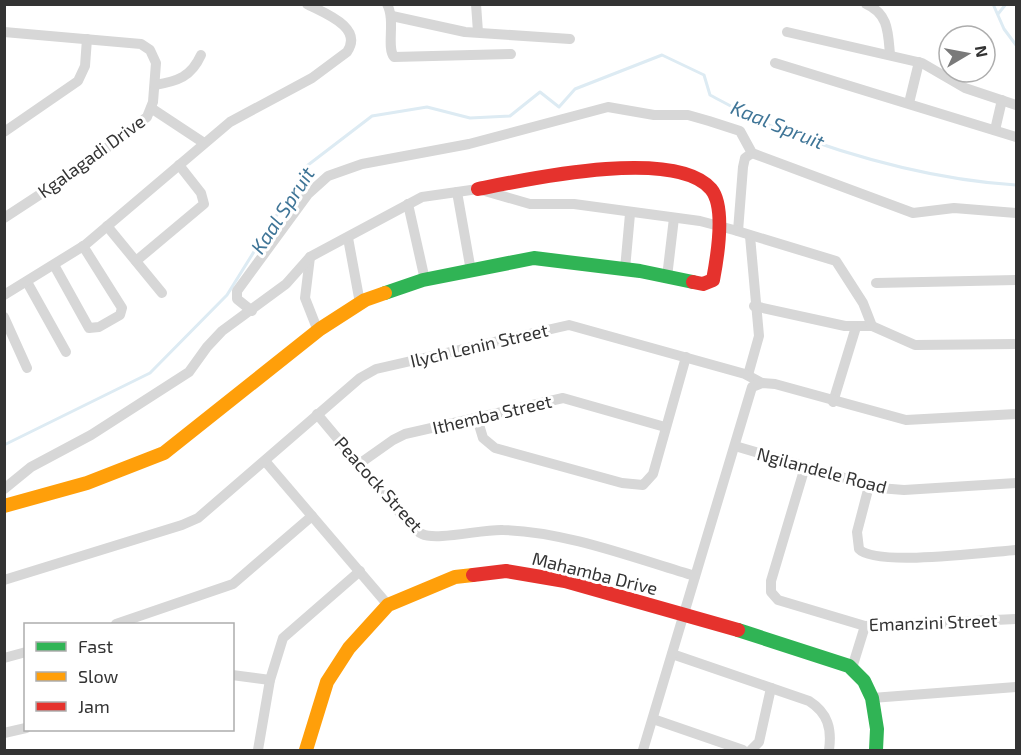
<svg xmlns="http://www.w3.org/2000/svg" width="1021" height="755" viewBox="0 0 1021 755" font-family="'Exo 2',sans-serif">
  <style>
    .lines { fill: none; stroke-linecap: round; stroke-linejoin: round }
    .stream { stroke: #ddebf3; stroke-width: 3 }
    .street { stroke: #d7d7d7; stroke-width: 10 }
    .fast { stroke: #30b455; stroke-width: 14 }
    .slow { stroke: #ff9f0a; stroke-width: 14 }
    .jam { stroke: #e5322d; stroke-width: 14 }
    .labels { text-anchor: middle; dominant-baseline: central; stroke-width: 6; stroke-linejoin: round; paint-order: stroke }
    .street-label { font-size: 18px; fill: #333; stroke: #fff }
    .water-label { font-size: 20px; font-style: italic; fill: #3f7597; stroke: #fff }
  </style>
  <rect width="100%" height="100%" fill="#fff"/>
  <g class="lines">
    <g class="stream">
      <path d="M993,4L1004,29L1016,45"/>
      <path d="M998,14L1006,4"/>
      <path d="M4,445L150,373L227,295L308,165L372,116L427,107L470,118L510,116L540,92L559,107L575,89L662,55L704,75L710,95C731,106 753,119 776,128C852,157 935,180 1016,185"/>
    </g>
    <g class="street">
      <path d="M387,4C396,21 386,47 394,57L511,54"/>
      <path d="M476,4L478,32"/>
      <path d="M866,4C889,14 888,33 890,55"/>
      <path d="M392,16L465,32L570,39"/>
      <path d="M4,32L141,44L150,50L156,63L153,102L147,117L82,167L4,218"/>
      <path d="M787,32L922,63L965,88L1016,105"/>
      <path d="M775,63L1016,137"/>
      <path d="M155,85C178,81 191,77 201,55"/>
      <path d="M909,103L919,62"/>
      <path d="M151,108L204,143"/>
      <path d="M995,130L1002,100"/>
      <path d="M4,132L78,81L85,66L87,39"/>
      <path d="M457,192L471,271"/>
      <path d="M408,204L425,280"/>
      <path d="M107,226L162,293"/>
      <path d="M738,231L743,167L745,158L752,153"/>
      <path d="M348,238L360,303"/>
      <path d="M310,257L305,298L318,331"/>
      <path d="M136,261L204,204L201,193L179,165"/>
      <path d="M54,265L89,328L99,327L120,315L122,308L83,246"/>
      <path d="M625,269L630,214"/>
      <path d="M667,277L674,218"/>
      <path d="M27,282L66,352"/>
      <path d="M876,283L1016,280"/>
      <path d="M4,295L85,245L230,122L312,78L347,52C364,27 324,13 307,4"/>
      <path d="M754,306L845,326H872L915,345L1016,344"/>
      <path d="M252,311L237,299V291L308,194L328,176L362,164L469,144L608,107L654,115H688L709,121L740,131L752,153L913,213L954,208L1016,213"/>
      <path d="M4,317L27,368"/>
      <path d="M748,375L759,336L750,236"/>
      <path d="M833,402L856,327"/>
      <path d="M317,414L405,519C410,524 415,531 422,534C436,541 483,529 503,530C564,531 637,559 695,576"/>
      <path d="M477,418L483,438L495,448L622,483L643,485L653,474L686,357"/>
      <path d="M735,446L879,488L904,490L1016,483"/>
      <path d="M265,461L388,605"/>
      <path d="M359,464L393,440L405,434L563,398L665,427"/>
      <path d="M805,467L771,581V592L778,600L865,626L1016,619"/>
      <path d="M869,486L857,532L859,549C875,567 988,552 1016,550"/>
      <path d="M4,489L31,467L91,435L189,372L207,347L222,331L286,284L310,257L422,197L478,189L530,204H574L700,221L734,230L836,261L863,303L872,326"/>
      <path d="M4,580L182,525L198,518L360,378L376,369L569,325L745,374L762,383"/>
      <path d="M116,624L233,584L312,516"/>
      <path d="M672,654L809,701C828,713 832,729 829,750"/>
      <path d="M4,658L26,652"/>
      <path d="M852,668L865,626"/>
      <path d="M232,675L270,680"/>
      <path d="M872,698L1016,687"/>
      <path d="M653,719L743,750"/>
      <path d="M4,733L26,728"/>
      <path d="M258,750L270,680L283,638L360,571"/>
      <path d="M643,750L752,387L762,383L775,384L906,420L1016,414"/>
      <path d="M751,750L759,742L771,688"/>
    </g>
    <g class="fast">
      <path d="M385,293L423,280L534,258L640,271L693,282"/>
      <path d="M738,630L849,666L864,681L872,698L877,729L876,750"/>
    </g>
    <g class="slow">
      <path d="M4,506L87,483L164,453L320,329L365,300L385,293"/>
      <path d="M306,750L327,682L349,648L388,605L455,577L473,575"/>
    </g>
    <g class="jam">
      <path d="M478,189C528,179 675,147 711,189C726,207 717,259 713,280L703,284L693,282"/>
      <path d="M473,575L506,571L565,581L738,630"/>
    </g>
  </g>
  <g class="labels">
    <g class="street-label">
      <text transform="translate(91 156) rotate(-36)">Kgalagadi Drive</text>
      <text transform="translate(479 345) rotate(-13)">Ilych Lenin Street</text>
      <text transform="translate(492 414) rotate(-13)">Ithemba Street</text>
      <text transform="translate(822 470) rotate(15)">Ngilandele Road</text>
      <text transform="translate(379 484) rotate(48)">Peacock Street</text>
      <text transform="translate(595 573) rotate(14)">Mahamba Drive</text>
      <text transform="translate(933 622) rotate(-2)">Emanzini Street</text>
    </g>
    <g class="water-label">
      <text transform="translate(778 124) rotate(22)">Kaal Spruit</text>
      <text transform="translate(282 210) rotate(-57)">Kaal Spruit</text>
    </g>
  </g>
  <rect width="1021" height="755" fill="none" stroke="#333333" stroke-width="12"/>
  <rect x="24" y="623" width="210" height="108" fill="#ffffff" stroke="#adadad" stroke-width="1.5"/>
  <rect x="36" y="642" width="30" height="9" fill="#30b455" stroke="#adadad" stroke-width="1.5"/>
  <text x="78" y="653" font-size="18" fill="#333333">Fast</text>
  <rect x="36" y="672" width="30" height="9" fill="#ff9f0a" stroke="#adadad" stroke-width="1.5"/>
  <text x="78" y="683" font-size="18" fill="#333333">Slow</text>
  <rect x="36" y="702" width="30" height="9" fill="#e5322d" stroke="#adadad" stroke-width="1.5"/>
  <text x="78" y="713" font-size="18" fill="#333333">Jam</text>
  <g transform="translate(967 54) rotate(80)"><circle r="28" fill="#ffffff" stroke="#adadad" stroke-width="1.5"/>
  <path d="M0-4.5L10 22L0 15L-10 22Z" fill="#7a7a7a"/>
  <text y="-9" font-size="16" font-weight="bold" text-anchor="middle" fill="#333333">N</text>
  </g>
</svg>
